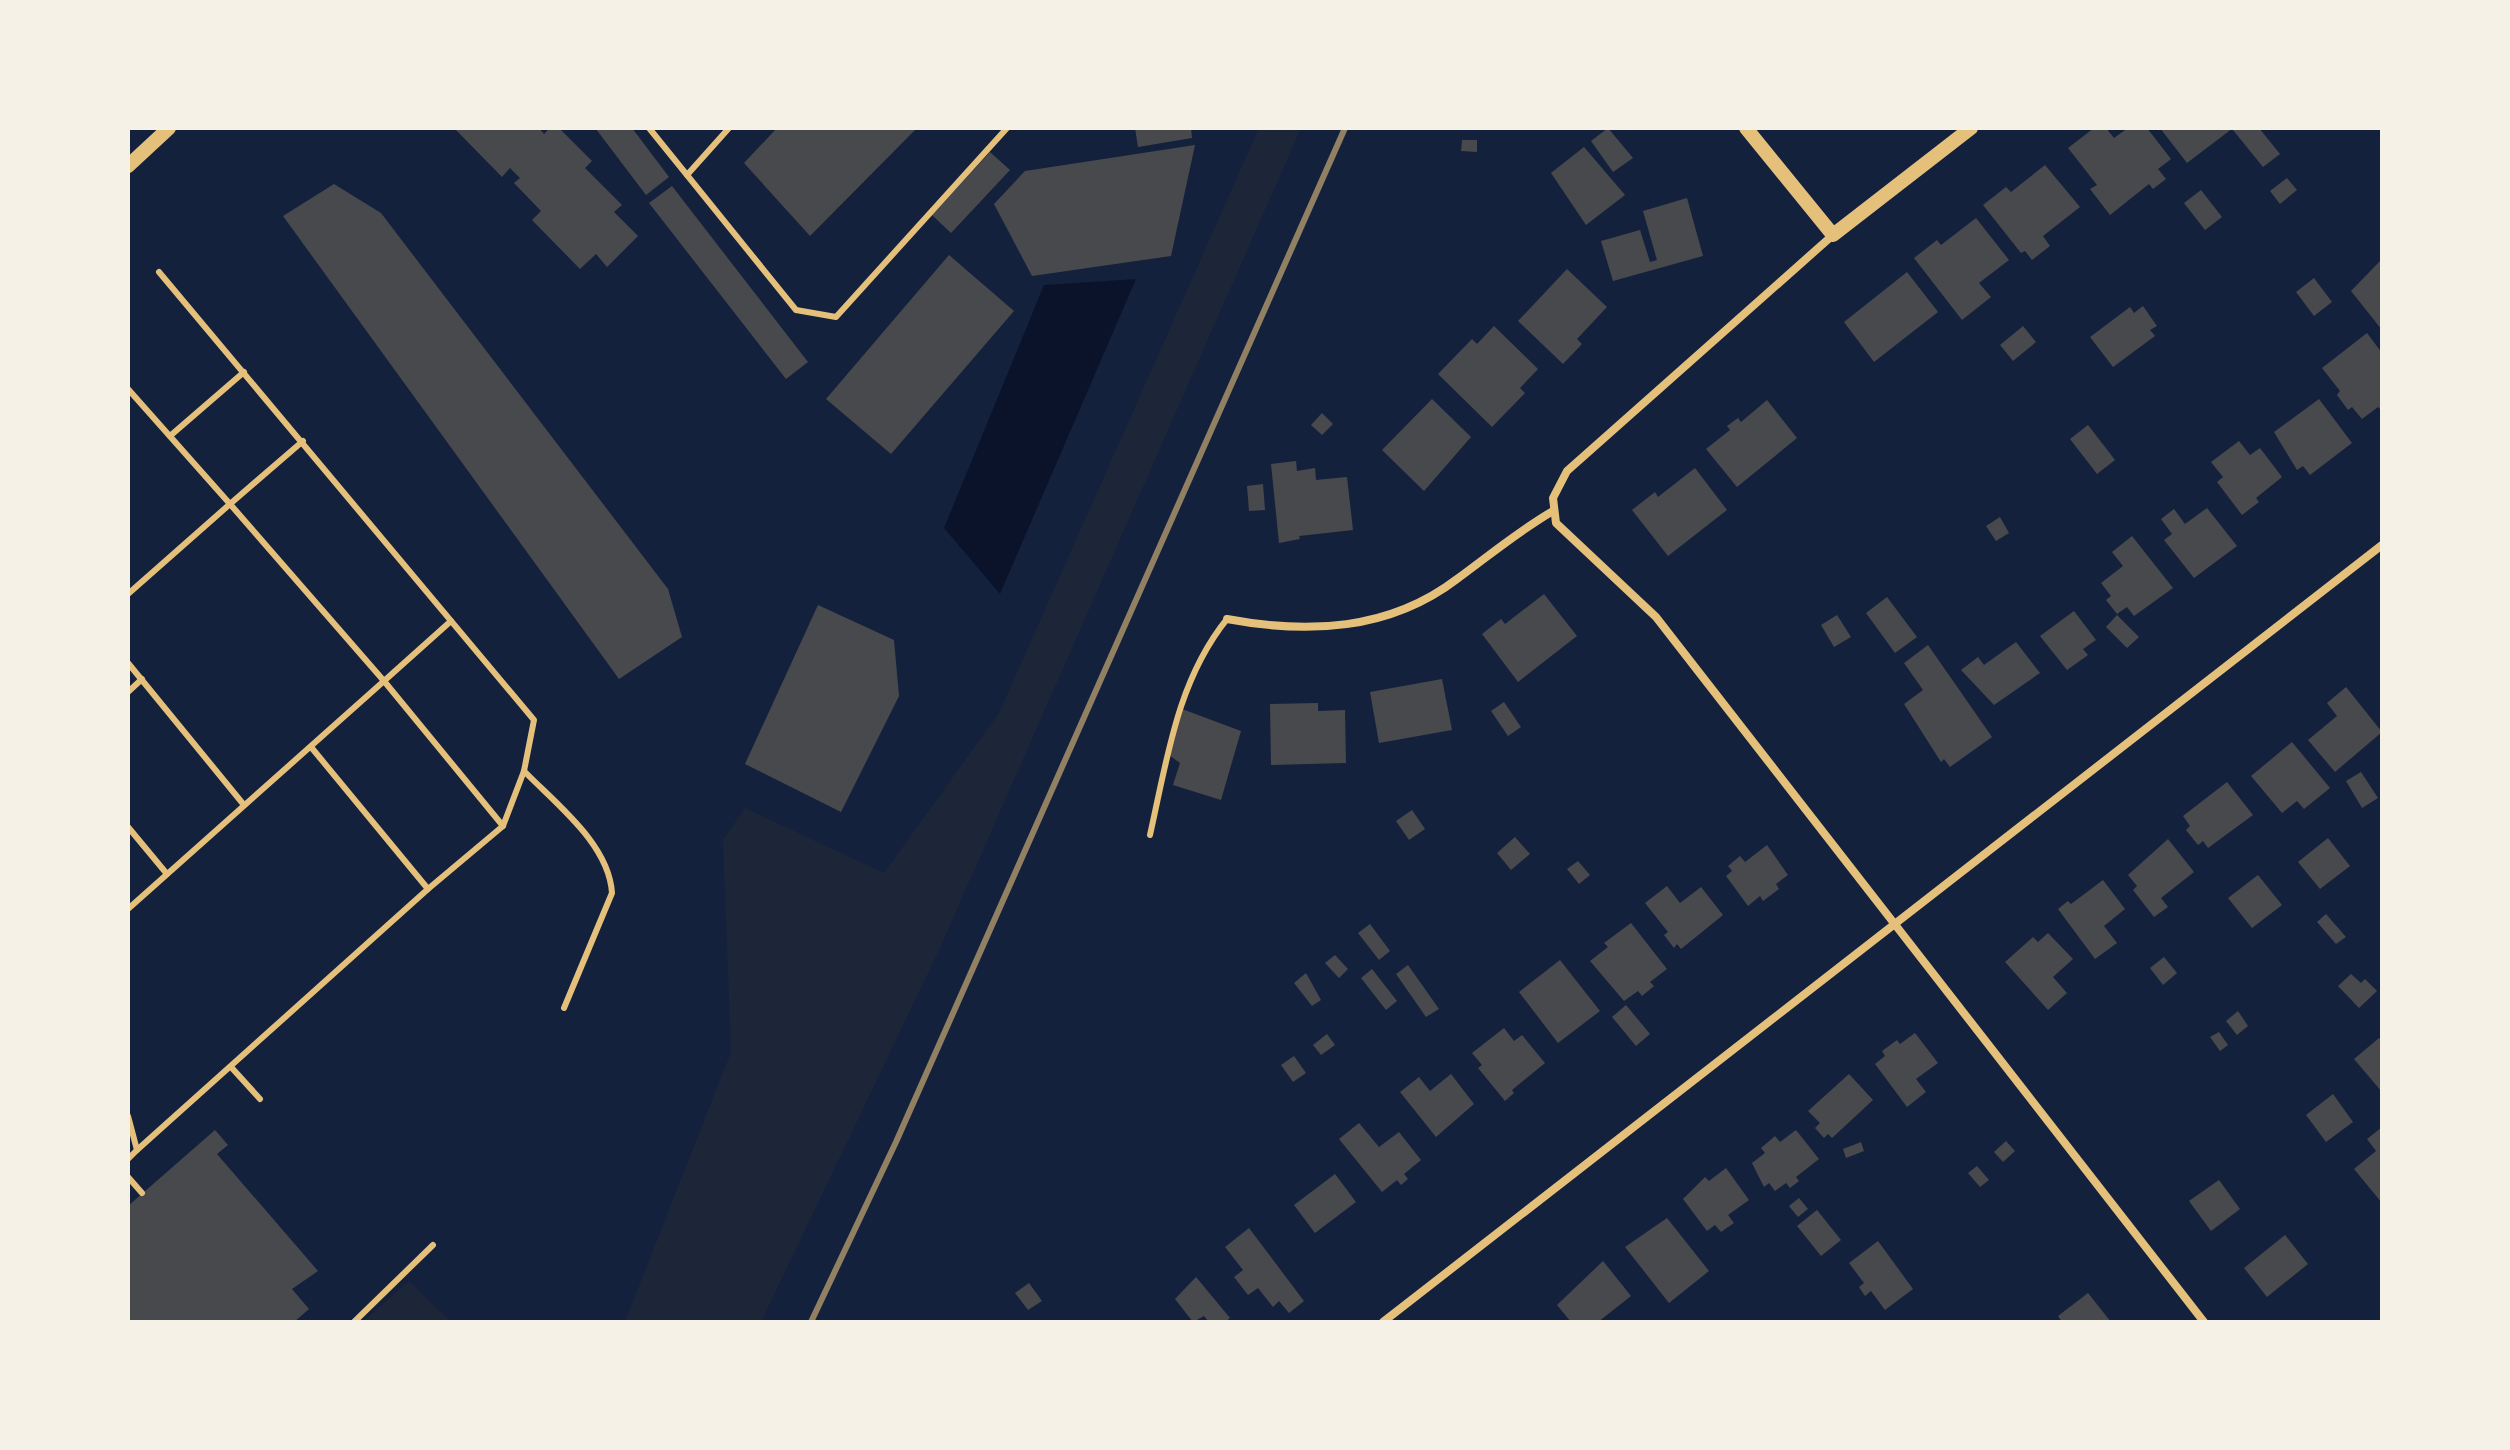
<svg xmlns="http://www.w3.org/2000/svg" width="2510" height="1450" viewBox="0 0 2510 1450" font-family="'Noto Serif',serif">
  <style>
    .green { fill: #1d2539 }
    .water { fill: #0b132b }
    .building { fill: #48494c }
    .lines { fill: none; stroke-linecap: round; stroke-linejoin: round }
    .service { stroke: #e5c07b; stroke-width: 6 }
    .minor { stroke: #e5c07b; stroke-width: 8 }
    .tertiary { stroke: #e5c07b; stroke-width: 14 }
    .rail { stroke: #918062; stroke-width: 6 }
  </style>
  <rect width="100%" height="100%" fill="#14213d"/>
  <g class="green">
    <path d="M1259,128H1301L939,950L761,1322H625L731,1052L723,840L745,808L884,873L999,713Z"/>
    <path d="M409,1281L451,1322H363Z"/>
  </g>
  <path class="water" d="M1136,279L1000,594L944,528L1044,285Z"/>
  <g class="building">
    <path d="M454,128H539L544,134L550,128H559L592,161L585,168L622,205L614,212L638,236L607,267L596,254L580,269L532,220L541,211L514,183L520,178L510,168L502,177Z"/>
    <path d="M632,128L669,177L646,195L596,129Z"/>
    <path d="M777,128H917L810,236L744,163Z"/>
    <path d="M1135,128H1191L1192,138L1138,147Z"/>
    <path d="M1608,128L1633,158L1613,172L1591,141Z"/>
    <path d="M2094,128H2106L2114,138L2128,128H2147L2171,159L2158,169L2166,179L2153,189L2149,184L2110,215L2090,189L2097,185L2068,148Z"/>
    <path d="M2160,128H2233L2187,163Z"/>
    <path d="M2236,128H2259L2280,154L2263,167L2233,130Z"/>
    <path d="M1462,140H1477V152L1461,151Z"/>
    <path d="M1195,145L1171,256L1032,276L994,204L1025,171Z"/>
    <path d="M1584,147L1625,195L1586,225L1551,173Z"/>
    <path d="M990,152L1010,170L951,233L932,215Z"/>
    <path d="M2045,165L2080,207L2043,236L2050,246L2032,260L2025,251L2021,253L1983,205L2006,187L2011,192Z"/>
    <path d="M2287,178L2297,190L2280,204L2270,191Z"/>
    <path d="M334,184L381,213L668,589L682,637L619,679L283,216Z"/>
    <path d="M672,186L808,362L786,379L649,203Z"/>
    <path d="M2201,190L2222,217L2205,230L2184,203Z"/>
    <path d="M1687,198L1703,256L1613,281L1601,241L1640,230L1650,262L1657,260L1643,211Z"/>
    <path d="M1976,218L2009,260L1979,283L1991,297L1962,320L1914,258L1937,240L1941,245Z"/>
    <path d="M949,255L1014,311L891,454L826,399Z"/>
    <path d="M2382,259V330L2351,291Z"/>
    <path d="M1567,269L1607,307L1577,339L1582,344L1563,364L1518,321Z"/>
    <path d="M1907,272L1938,312L1874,362L1844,322Z"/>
    <path d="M2314,278L2332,302L2314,316L2296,292Z"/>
    <path d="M2143,306L2157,326L2150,330L2155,336L2113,367L2090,337L2130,307L2134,313Z"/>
    <path d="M1494,326L1538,369L1520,388L1525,393L1492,427L1438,374L1472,339L1477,344Z"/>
    <path d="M2023,326L2036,342L2013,361L2000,345Z"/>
    <path d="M2367,333L2382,353V411L2378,407L2362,419L2352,407L2348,410L2337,395L2340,391L2322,368Z"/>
    <path d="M1432,399L1471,437L1424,491L1382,450Z"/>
    <path d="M2319,399L2352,443L2310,475L2303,466L2297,470L2274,432Z"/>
    <path d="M1767,400L1797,438L1737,487L1706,449L1730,430L1727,426L1738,418L1741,422Z"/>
    <path d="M1322,413L1333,424L1322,435L1311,425Z"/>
    <path d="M2088,425L2115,460L2097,474L2070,439Z"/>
    <path d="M2239,441L2250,455L2260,448L2282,477L2256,498L2259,502L2242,515L2217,482L2223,477L2211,462Z"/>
    <path d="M1296,461L1297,471L1315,468L1316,480L1347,477L1353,530L1299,536L1300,539L1279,543L1271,464Z"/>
    <path d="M1695,468L1727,510L1668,556L1632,510L1655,492L1658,497Z"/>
    <path d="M1263,484L1265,510L1249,511L1247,486Z"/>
    <path d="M2207,508L2237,546L2194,578L2164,540L2172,534L2161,519L2174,509L2185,524Z"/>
    <path d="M2000,517L2009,533L1996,541L1986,526Z"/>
    <path d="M2132,536L2173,588L2134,616L2127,607L2117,614L2106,600L2111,596L2101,583L2123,566L2112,552Z"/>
    <path d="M1544,594L1577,636L1518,682L1482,634L1501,619L1505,624Z"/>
    <path d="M1887,597L1917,637L1895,653L1866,613Z"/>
    <path d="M818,605L894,640L899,696L841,812L745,764Z"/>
    <path d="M2074,611L2096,640L2083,649L2088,655L2067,670L2040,636Z"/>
    <path d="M1837,615L1851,637L1834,647L1821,625Z"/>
    <path d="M2117,615L2139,637L2127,648L2106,627Z"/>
    <path d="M2016,642L2040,673L1994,705L1961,670L1978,657L1984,665Z"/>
    <path d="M1928,645L1992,737L1950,767L1944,759L1941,762L1904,704L1923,690L1904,663Z"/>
    <path d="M1442,679L1452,730L1379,743L1370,692Z"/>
    <path d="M2346,687L2382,732L2335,772L2308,740L2337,716L2327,703Z"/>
    <path d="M1504,702L1521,727L1508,736L1491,711Z"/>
    <path d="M1318,703V711L1345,710L1346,763L1271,765L1270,704Z"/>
    <path d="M1182,709L1241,731L1221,800L1173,785L1180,763L1169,755Z"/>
    <path d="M2292,742L2330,788L2304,809L2297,801L2282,813L2251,776Z"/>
    <path d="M2361,772L2378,798L2362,808L2346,781Z"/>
    <path d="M2227,782L2253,815L2208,848L2203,841L2198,845L2186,830L2190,826L2183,816Z"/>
    <path d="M1412,810L1425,829L1409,840L1396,821Z"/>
    <path d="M1515,837L1530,854L1511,870L1497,853Z"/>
    <path d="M2328,838L2350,866L2320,889L2298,862Z"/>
    <path d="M2168,839L2194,872L2161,898L2168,907L2154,917L2133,890L2137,886L2128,875Z"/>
    <path d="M1767,845L1788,875L1776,884L1779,889L1763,901L1760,896L1748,906L1726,876L1732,871L1728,866L1740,856L1745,862Z"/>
    <path d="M1578,861L1590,875L1579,884L1567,869Z"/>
    <path d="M2258,875L2282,905L2252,928L2228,898Z"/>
    <path d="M2103,880L2125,909L2104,926L2117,943L2095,959L2058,909L2068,901L2071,904Z"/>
    <path d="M1667,886L1680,903L1701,887L1723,915L1681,949L1677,944L1674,948L1664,935L1668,932L1645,903Z"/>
    <path d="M2326,914L2346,937L2336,944L2317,922Z"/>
    <path d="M1631,923L1667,969L1650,982L1654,986L1642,996L1638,991L1624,1001L1590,961L1608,947L1604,943Z"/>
    <path d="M1370,924L1390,951L1379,960L1358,933Z"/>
    <path d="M2048,933L2073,959L2053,977L2067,993L2048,1010L2005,962L2033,937L2038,942Z"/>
    <path d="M1335,955L1348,969L1339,978L1325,963Z"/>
    <path d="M2164,957L2177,973L2163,985L2150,968Z"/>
    <path d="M1560,960L1600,1011L1558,1043L1519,992Z"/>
    <path d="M1408,965L1439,1009L1426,1017L1396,974Z"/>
    <path d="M1372,969L1397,1001L1386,1010L1361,978Z"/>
    <path d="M1306,973L1321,1000L1312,1006L1294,983Z"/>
    <path d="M2351,974L2361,983L2365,979L2377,991L2359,1008L2338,986Z"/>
    <path d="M1626,1005L1650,1034L1636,1046L1612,1017Z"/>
    <path d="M2238,1011L2248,1026L2237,1035L2226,1021Z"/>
    <path d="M1504,1028L1514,1041L1522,1035L1545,1063L1512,1090L1514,1093L1505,1101L1478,1068L1482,1065L1472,1053Z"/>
    <path d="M2219,1032L2228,1045L2220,1051L2210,1037Z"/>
    <path d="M1915,1033L1938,1063L1916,1079L1926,1092L1907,1107L1875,1064L1885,1056L1882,1051L1897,1040L1900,1044Z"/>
    <path d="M1327,1034L1335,1045L1321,1055L1313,1045Z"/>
    <path d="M2379,1038L2382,1041V1092L2354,1059Z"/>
    <path d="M1294,1056L1306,1073L1293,1082L1281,1065Z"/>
    <path d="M1451,1074L1474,1104L1436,1137L1400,1092L1419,1077L1430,1091Z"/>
    <path d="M1849,1074L1873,1100L1832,1138L1828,1134L1824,1138L1815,1128L1820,1123L1808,1111Z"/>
    <path d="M2333,1094L2353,1122L2326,1142L2306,1115Z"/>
    <path d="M1359,1123L1379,1147L1399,1132L1421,1160L1404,1174L1408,1179L1401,1185L1397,1180L1382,1192L1339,1139Z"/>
    <path d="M2382,1127V1203L2354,1169L2376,1151L2367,1139Z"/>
    <path d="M215,1130L228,1145L217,1154L318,1271L292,1289L309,1309L294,1322H128V1206Z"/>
    <path d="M1796,1130L1819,1159L1796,1177L1799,1181L1790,1188L1786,1183L1775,1191L1769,1183L1764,1187L1752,1163L1765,1153L1761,1148L1775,1136L1780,1142Z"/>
    <path d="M2006,1141L2015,1151L2003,1162L1994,1152Z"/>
    <path d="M1861,1142L1864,1151L1846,1158L1843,1149Z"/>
    <path d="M1977,1166L1989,1180L1980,1187L1968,1173Z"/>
    <path d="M1726,1168L1749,1200L1728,1215L1734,1223L1721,1232L1715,1225L1707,1231L1683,1199L1705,1177L1709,1181Z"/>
    <path d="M1335,1174L1356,1202L1315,1233L1294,1205Z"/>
    <path d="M2219,1180L2240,1209L2211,1231L2189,1201Z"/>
    <path d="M1799,1198L1808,1209L1798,1217L1789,1206Z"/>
    <path d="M1817,1210L1841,1240L1821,1256L1797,1226Z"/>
    <path d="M1667,1218L1709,1271L1669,1303L1625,1247Z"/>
    <path d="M1249,1228L1304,1301L1289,1313L1279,1301L1273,1307L1258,1288L1248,1295L1234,1277L1243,1270L1225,1247Z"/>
    <path d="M2285,1235L2308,1264L2267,1297L2244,1268Z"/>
    <path d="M1878,1241L1913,1289L1885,1310L1871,1291L1865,1296L1859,1287L1864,1283L1849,1263Z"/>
    <path d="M1603,1261L1631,1296L1598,1322H1571L1557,1305Z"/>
    <path d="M1196,1277L1230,1318L1225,1322H1209L1204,1316L1193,1322L1175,1299Z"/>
    <path d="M1029,1283L1042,1301L1028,1310L1015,1293Z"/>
    <path d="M2088,1293L2111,1322H2062L2058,1316Z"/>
  </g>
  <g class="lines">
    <g class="service">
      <path d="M649,128L796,310L836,317L1007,128"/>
      <path d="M687,175L729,128"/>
      <path d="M159,272L534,720L524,771L503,826L428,889L311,747"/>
      <path d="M128,389L230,504L128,594"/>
      <path d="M170,436L244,372"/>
      <path d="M451,621L384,681L503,826"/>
      <path d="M128,663L244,805"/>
      <path d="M128,692L142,679"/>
      <path d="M524,771C556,804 609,844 612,893L564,1008"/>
      <path d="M128,827L167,874"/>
      <path d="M1150,835C1167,760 1177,681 1227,619"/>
      <path d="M128,909L384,681L230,504L303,441"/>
      <path d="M231,1067L260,1099"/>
      <path d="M128,1116L137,1150L128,1159"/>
      <path d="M137,1150L428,889"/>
      <path d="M128,1177L142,1193"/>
      <path d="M354,1322L433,1245"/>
    </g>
    <g class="minor">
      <path d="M1833,235L1567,471L1553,498L1556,523L1656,617L2204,1322"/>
      <path d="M1227,619C1307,634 1389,631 1457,579C1490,555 1517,532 1553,511"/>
      <path d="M1383,1322L2382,545"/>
    </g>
    <g class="tertiary">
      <path d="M1746,128L1833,235L1971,128"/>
      <path d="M128,166L169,128"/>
    </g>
    <path class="rail" d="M811,1322L896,1142L1345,128"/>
  </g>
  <rect width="2510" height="1450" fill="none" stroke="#f6f1e7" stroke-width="260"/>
</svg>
